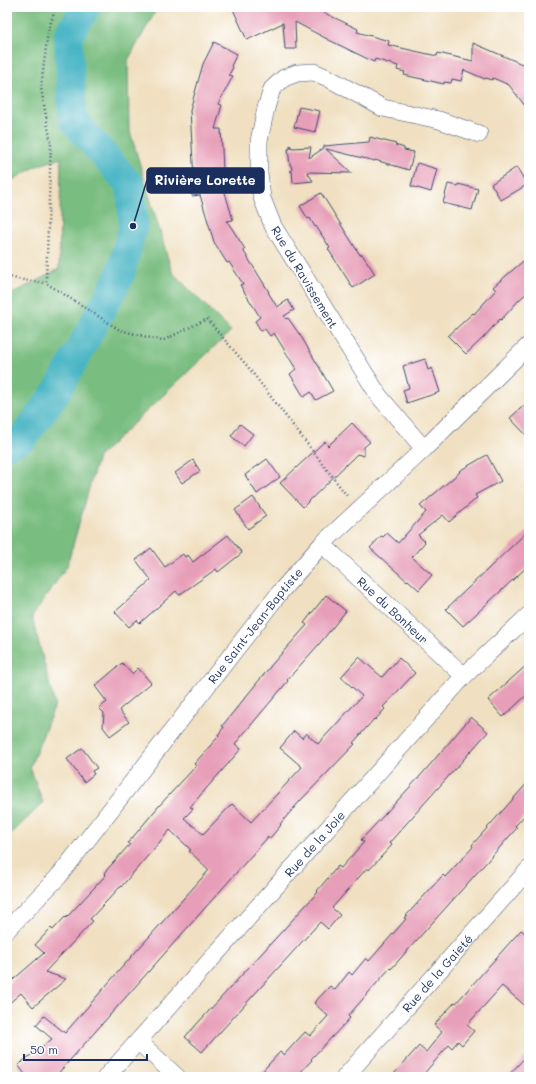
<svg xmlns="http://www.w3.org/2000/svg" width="536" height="1084" viewBox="0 0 536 1084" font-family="Mali,sans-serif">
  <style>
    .forest { fill: #79bd80; stroke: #4a766f }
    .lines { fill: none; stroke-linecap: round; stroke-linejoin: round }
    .river { stroke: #48b5c4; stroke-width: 29 }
    .building { fill: #e79eb8 }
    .minor-casing { stroke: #3b4a6d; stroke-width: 18 }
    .path { stroke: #3b4a6d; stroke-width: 2.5; stroke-dasharray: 1 3; stroke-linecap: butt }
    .minor { stroke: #fff; stroke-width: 17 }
    .labels { text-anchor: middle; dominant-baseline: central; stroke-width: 4; stroke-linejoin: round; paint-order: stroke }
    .street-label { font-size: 12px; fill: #1b2f5e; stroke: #fff }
    .leader { fill: none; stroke: #1b2f5e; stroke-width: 1.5 }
    .callout-dot { fill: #1b2f5e; stroke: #fff; stroke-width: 1.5 }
    .callout { fill: #1b2f5e; stroke: #1b2f5e; stroke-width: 1.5 }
    .callout-label { font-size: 13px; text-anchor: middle; font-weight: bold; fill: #fff }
  </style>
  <rect width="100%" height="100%" fill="#fff"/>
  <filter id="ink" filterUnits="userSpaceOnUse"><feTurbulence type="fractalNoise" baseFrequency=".025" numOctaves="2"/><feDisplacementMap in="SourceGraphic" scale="8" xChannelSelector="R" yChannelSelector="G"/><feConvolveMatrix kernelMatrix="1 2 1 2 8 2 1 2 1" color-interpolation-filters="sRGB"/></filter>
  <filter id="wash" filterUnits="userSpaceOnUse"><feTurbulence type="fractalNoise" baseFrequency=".012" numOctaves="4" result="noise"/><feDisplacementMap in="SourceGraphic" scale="16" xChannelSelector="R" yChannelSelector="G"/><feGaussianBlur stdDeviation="0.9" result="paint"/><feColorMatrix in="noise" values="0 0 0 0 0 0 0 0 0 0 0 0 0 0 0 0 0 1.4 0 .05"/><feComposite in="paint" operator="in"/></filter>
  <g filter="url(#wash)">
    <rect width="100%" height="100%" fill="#f0e0c1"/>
    <path class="forest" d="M7,7H158L128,60L129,128L172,272L231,331L98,457L67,566L32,617L55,705L30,767L43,803L7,838V292L12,294L59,269L61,158L39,165L7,183V28L9,26Z"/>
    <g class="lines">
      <path class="river" d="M7,445L23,438L59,388L120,275L133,226L131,186L73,120L68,36L86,7"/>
    </g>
    <g id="blocks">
      <g class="building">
        <path d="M232,7H312L358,29L357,32L389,41L388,45L437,56L438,53L473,61V43L529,67V111L509,85L493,78L492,80L486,78L485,79L464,70L461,81L452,79L451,83L444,82V84L404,75L405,72L397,70L398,66L375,59L374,62L329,40L295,22L296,49H285L283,23L247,40Z"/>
        <path d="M214,42L237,54L231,66L233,67L229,75L233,76L218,104L222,105L215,129H221L224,189L233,220L227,221L245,249L243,250L269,292H268L277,307L288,300L294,310L284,316L286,319L288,318L302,338L333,391L316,400L311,392L304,397L290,374L296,369L274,333L270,336L265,329L261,331L255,321L260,317L240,285L243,284L229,262L227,263L214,242L200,195L192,196L191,180H194L190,110L203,64Z"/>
        <path d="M299,107L320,111L315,132L294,127Z"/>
        <path d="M370,137L396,144L395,145L404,148V150L414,152L409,170L375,160V161L326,149L352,173L307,172L313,181L293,183L292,171H290L292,170L291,165H290L288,149H290V145L292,148L311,147L309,158L324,148V146L369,142Z"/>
        <path d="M417,163L437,169L431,192L411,186Z"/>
        <path d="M517,167L527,185L501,200L491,184Z"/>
        <path d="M448,184L458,186V184L478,189L472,210L443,203Z"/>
        <path d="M321,193L360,255L362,254L375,274L353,288L328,249L330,248L316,226L315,227L310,218L308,219L300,206Z"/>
        <path d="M529,256V291L519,300L501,320L500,319L483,338L466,354L448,336L473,313L474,314L496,290L493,287Z"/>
        <path d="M425,359L428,370L432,368L440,392L407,403L403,390L409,388L403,366Z"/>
        <path d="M529,401V438L510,418Z"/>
        <path d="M352,423L370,442L364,447V456L357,454L303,507L280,483L325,441L328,446Z"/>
        <path d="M240,424L253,434L244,446L231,436Z"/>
        <path d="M487,455L501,481L475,495L477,498L449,522L443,515L418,535L425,542L412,557L432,575L419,590L408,580L407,581L370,548L381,536L383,537L387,533L398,543L426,512L420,506L460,472L459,471Z"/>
        <path d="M267,459L280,477L257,494L245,475Z"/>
        <path d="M193,460L200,471L182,483L175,473Z"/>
        <path d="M253,497L266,516L248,529L235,510Z"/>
        <path d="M529,530V565L463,626L446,609Z"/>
        <path d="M228,535L242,553L218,572L216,569L179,595L176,591L140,623L137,620L129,627L115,612L151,580L136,560L151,548L165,567L183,554L185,557L188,555L193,562Z"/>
        <path d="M326,595L346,611L320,643L287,680L288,681L235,744L241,749L190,807L193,809L184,818L203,834L232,804L251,822L302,767L280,748L294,731L302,738L306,733L318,744L362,696L341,677L359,657L382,677L399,658L415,673L383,707L385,709L375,720L374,719L353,743L355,744L300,801L280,824L281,825L270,838L268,837L55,1077H27L18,1065L52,1039L36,1025L44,1016L65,1033L124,965L209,870L189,851L191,850L170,830L121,887H120L90,919L93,921L45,972L66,979L33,1007L21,993L7,1005V985L44,953L35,945L51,928L53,930L65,917L66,918L106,875L104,873L130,844L128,843L158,807L196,766L194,764L219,736L218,735L224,727L222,726L274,662L307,625L304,623Z"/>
        <path d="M122,663L132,674L138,668L151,683L119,710L129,722L110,736L103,727L104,713L99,708L107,702L95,686Z"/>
        <path d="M529,663V693L503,717L488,700Z"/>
        <path d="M471,717L488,732L389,843L392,845L369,870L367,868L332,908L340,915L328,929L320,922L202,1052L185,1037L318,892L317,891L338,866L341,868L364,842L361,840L422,774Z"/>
        <path d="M82,748L97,768L92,771L94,774L84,782L67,759Z"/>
        <path d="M529,781V811L515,826L517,828L391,969L390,968L348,1016L350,1018L311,1059L312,1060L296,1077H257L280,1052L284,1055L305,1032L310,1036L328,1016L314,1003L330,986L335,990L349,972L352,975L366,958L369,961L406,919L404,918L443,875L445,877L473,847L472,845Z"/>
        <path d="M521,930L529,936V1009L502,986L467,1025L474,1031L462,1045L458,1041L452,1048L449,1045L421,1077H391L419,1046L426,1052L442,1032L434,1025L455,1002L456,1003Z"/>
        <path d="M529,1053V1077H507Z"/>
      </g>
    </g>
  </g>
  <g filter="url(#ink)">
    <use href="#blocks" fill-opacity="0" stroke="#3b4a6d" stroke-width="1"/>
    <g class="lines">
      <g class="minor-casing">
        <g id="minor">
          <path d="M424,449L379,396L273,226L262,198L259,172V141L266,108L272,89L284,78L297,73L314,72L328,78L383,108L439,120L479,134"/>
          <path id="s1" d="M322,544L464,676"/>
          <path id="s2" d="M7,930L59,876L281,591L322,544L424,449L529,345"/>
          <path d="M138,1041L177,1077"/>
          <path id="s3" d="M106,1077L464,676L529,615"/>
          <path id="s4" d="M345,1077L529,869"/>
        </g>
      </g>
      <g class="path">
        <path d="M56,7L48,31L41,88L51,144L46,283L120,330L162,341L207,319L248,367L348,497"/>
        <path d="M7,276L17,279L46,283"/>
      </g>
      <use href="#minor" class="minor"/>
    </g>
  </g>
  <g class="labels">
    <g class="street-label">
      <text transform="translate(305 277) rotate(59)">Rue du Ravissement</text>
      <text stroke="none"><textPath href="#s1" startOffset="97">Rue du Bonheur</textPath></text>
      <text stroke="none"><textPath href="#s2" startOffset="393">Rue Saint-Jean-Baptiste</textPath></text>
      <text stroke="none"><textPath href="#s3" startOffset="313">Rue de la Joie</textPath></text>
      <text stroke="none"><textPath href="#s4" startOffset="139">Rue de la Gaieté</textPath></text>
    </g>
  </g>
  <path class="leader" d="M133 226L147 180"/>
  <circle class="callout-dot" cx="133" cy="226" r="4"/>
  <rect class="callout" x="147" y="168" width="117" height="25" rx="4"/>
  <g class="callout-label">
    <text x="205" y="185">Rivière Lorette</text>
  </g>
  <rect width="536" height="1084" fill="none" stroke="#fff" stroke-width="24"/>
  <path d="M24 1054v6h123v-6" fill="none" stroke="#1b2f5e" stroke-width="2"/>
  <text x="30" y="1054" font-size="12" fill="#1b2f5e" stroke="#ffffff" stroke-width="3" paint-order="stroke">50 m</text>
</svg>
